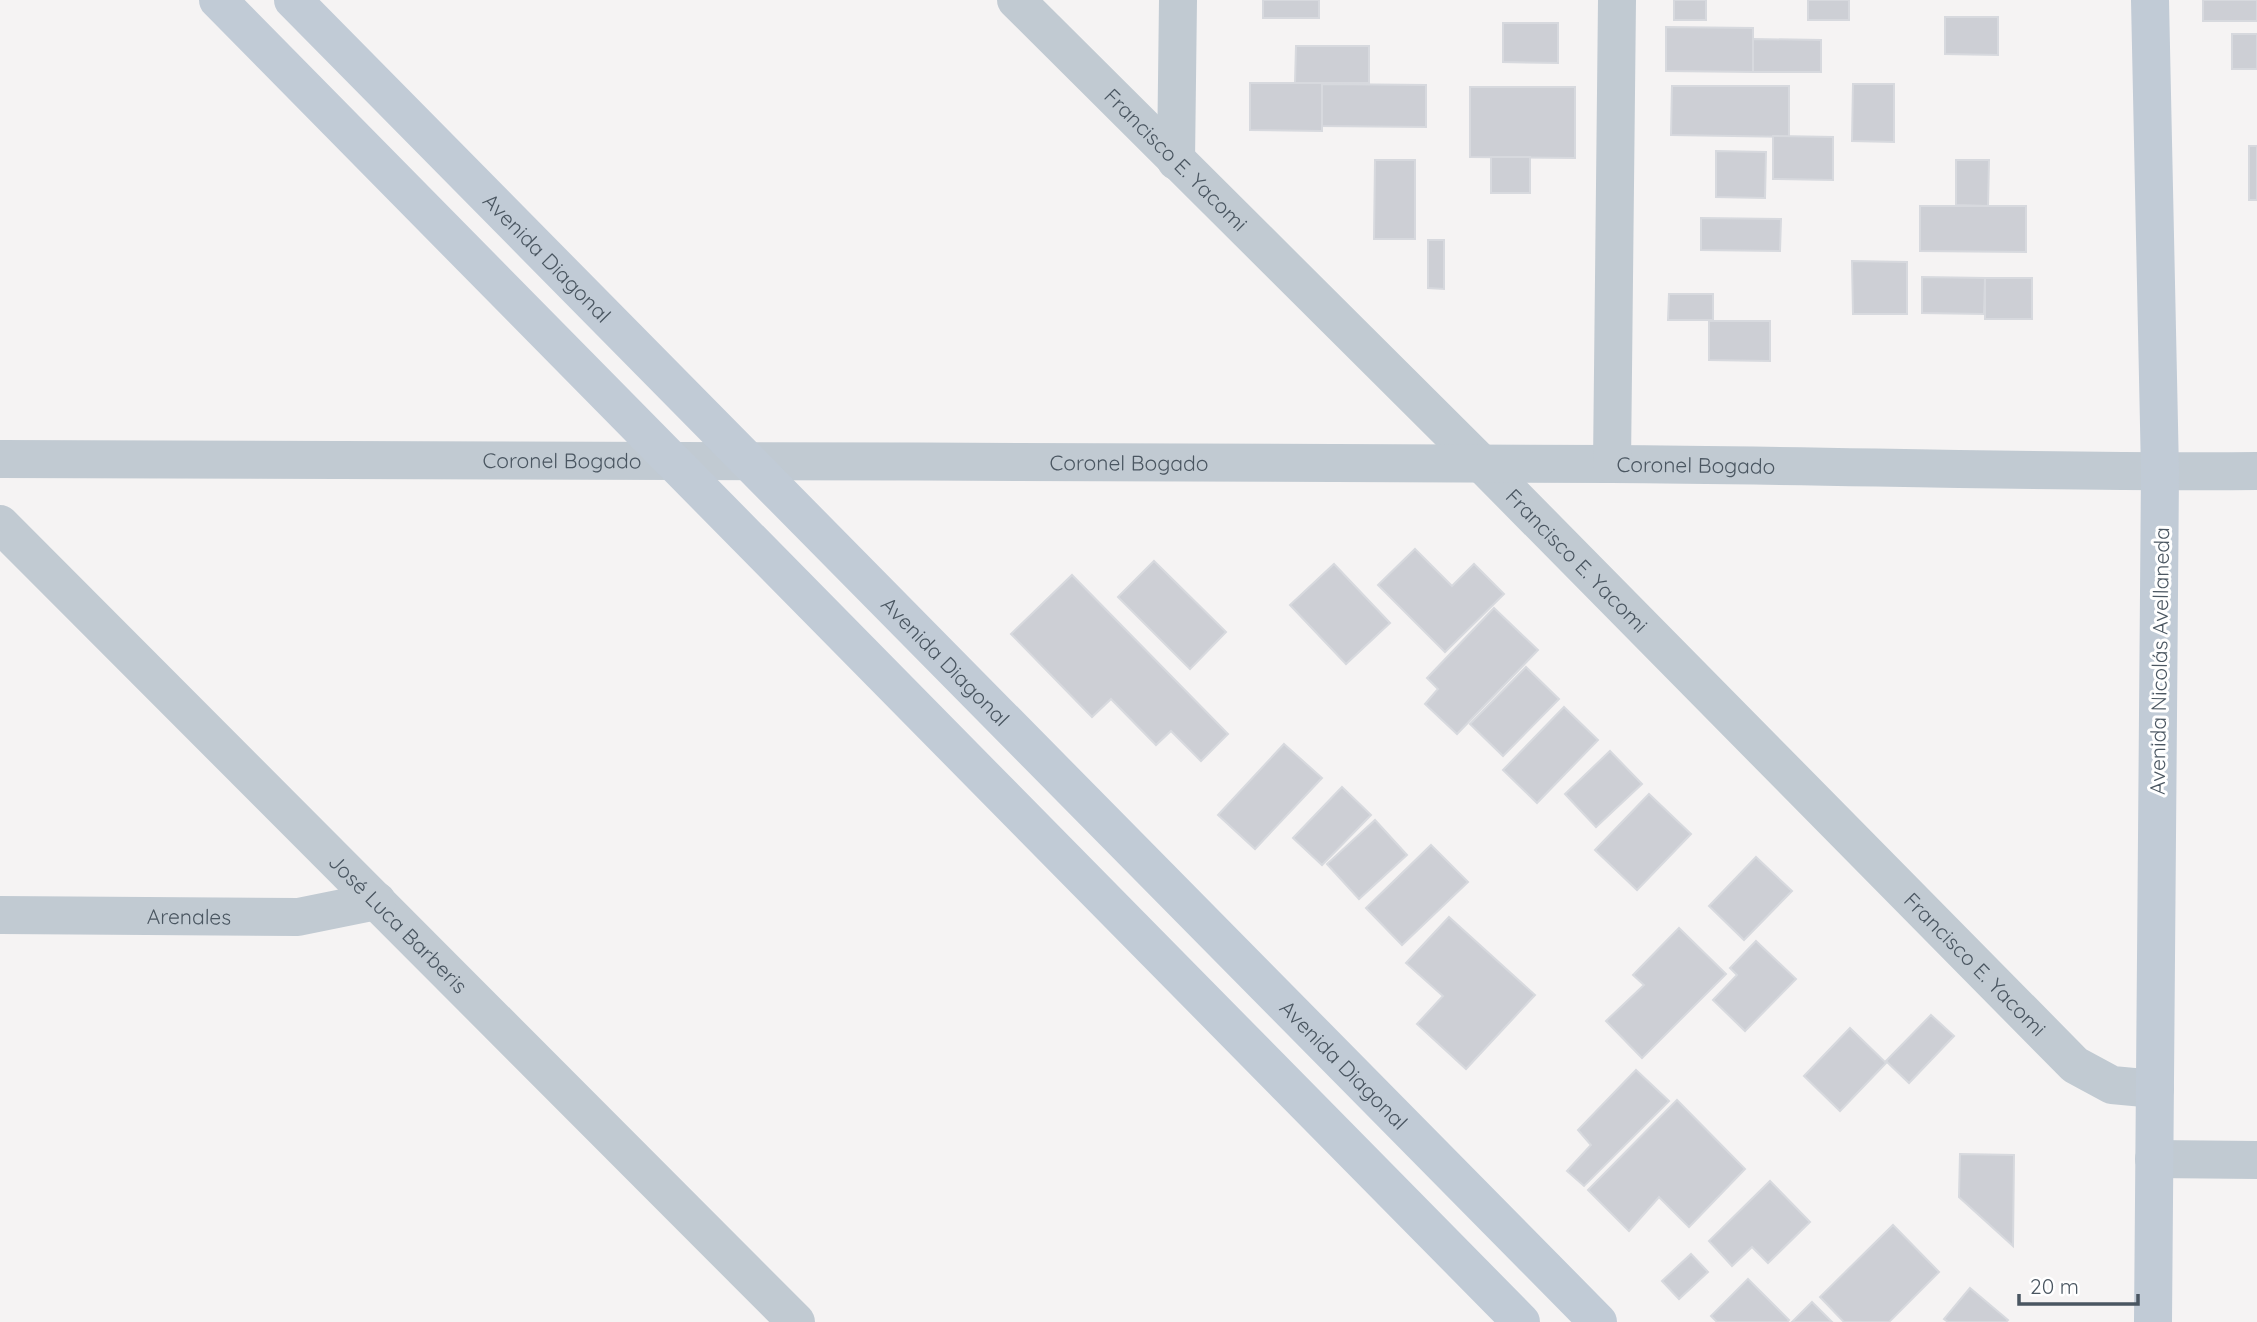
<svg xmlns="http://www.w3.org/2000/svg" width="2257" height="1322" viewBox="0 0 2257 1322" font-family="Quicksand,sans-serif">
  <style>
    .building { fill: #cdcfd5; stroke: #d7d9de; stroke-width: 2 }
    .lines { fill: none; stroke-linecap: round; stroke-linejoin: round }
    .minor { stroke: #c1cad2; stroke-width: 38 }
    .secondary { stroke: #c1cbd6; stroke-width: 38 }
    .labels { text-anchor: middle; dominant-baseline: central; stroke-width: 6; stroke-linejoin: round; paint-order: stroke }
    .street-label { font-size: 21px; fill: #4a5661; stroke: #fff }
  </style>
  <rect width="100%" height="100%" fill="#f5f3f3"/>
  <g class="building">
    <rect x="1263" y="0" width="56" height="18"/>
    <rect x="1674" y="0" width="32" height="20"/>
    <rect x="1808" y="0" width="41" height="20"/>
    <rect x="2203" y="0" width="54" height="21"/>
    <path d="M1945,17H1998V55L1945,54Z"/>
    <path d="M1503,23H1558V63L1503,62Z"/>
    <path d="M1666,27L1753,28V72L1666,71Z"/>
    <rect x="2232" y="34" width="25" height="35"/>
    <path d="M1753,39L1821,40V72H1753Z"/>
    <path d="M1296,46H1369V83H1295Z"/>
    <path d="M1250,83H1322V131L1250,130Z"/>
    <path d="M1322,84L1426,85V127L1322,126Z"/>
    <path d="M1853,84H1894V142L1852,141Z"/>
    <path d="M1672,86H1789V137L1671,135Z"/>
    <path d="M1470,87H1575V158L1470,157Z"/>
    <path d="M1773,136L1833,137V180L1773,179Z"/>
    <rect x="2249" y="146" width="8" height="54"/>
    <path d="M1716,151L1766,152L1765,198L1716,197Z"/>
    <rect x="1491" y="157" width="39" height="36"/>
    <path d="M1375,160H1415V239H1374Z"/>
    <path d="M1956,160H1989L1988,206L1956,205Z"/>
    <path d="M1920,206H2026V252L1920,251Z"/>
    <path d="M1701,218L1781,219L1780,251L1701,250Z"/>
    <path d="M1428,240H1444V289L1428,288Z"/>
    <path d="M1852,261L1907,262V314H1853Z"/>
    <path d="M1922,277L1985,278L1984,314L1922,313Z"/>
    <rect x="1985" y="278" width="47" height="41"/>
    <path d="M1669,294H1713V320H1668Z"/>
    <path d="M1709,321H1770V361L1709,360Z"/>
    <path d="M1415,549L1452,586L1474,564L1504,594L1445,652L1378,585Z"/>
    <path d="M1154,561L1226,632L1190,669L1118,597Z"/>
    <path d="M1334,564L1390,623L1346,664L1290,605Z"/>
    <path d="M1072,575L1228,734L1201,761L1171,731L1156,745L1111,699L1092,717L1011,634Z"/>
    <path d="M1494,608L1538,650L1457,734L1425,704L1438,689L1427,678Z"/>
    <path d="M1526,667L1559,699L1503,756L1470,724Z"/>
    <path d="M1564,707L1598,740L1537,803L1503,770Z"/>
    <path d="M1284,744L1322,778L1255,849L1218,815Z"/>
    <path d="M1610,751L1642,784L1596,827L1565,794Z"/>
    <path d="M1342,787L1371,815L1322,865L1293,838Z"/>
    <path d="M1649,794L1691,834L1637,890L1595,850Z"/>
    <path d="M1375,820L1407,855L1359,899L1327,864Z"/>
    <path d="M1431,845L1468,882L1402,945L1366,908Z"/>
    <path d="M1756,857L1792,891L1744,940L1709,906Z"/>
    <path d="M1449,917L1535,995L1466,1069L1417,1024L1443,996L1406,963Z"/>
    <path d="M1679,928L1726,974L1642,1058L1606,1021L1644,985L1633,975Z"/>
    <path d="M1756,941L1796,979L1745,1031L1713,1000L1737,975L1730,968Z"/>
    <path d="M1931,1015L1954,1036L1909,1083L1886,1061Z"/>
    <path d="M1850,1028L1886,1063L1840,1111L1804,1076Z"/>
    <path d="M1636,1070L1669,1101L1584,1186L1567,1171L1591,1145L1578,1130Z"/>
    <path d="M1677,1100L1745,1169L1689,1227L1659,1197L1629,1231L1588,1190Z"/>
    <path d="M1960,1154L2014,1155L2013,1246L1959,1197Z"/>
    <path d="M1770,1181L1810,1222L1768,1263L1752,1247L1732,1266L1709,1241Z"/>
    <path d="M1893,1225L1939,1272L1889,1322H1844L1820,1297Z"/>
    <path d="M1691,1254L1708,1272L1679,1299L1662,1281Z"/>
    <path d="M1748,1279L1789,1320L1787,1322H1717L1711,1316Z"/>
    <path d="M1970,1288L2008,1320L2006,1322H1948L1944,1319Z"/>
    <path d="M1812,1302L1832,1322H1792Z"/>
  </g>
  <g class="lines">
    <g class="minor">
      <path id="s1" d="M1016,0L1483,465L2075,1065L2112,1085L2155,1089"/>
      <path d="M1176,161L1178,0"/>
      <path id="s2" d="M0,459C537,459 1074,463 1611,464C1826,465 2041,473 2257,471"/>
      <path d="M1612,464L1617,0"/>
      <path id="s3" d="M0,524L796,1322"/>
      <path id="s4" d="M0,915L298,917L377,901"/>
      <path d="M2154,1159L2257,1160"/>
    </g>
    <g class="secondary">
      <path d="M218,0L1521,1322"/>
      <path id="s5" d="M293,0L1598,1322"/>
      <path d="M2150,0L2160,472L2153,1322"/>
    </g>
  </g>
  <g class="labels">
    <g class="street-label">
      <text stroke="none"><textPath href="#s1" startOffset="226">Francisco E. Yacomi</textPath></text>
      <text stroke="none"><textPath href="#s5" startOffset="362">Avenida Diagonal</textPath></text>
      <text stroke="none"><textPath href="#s2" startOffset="562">Coronel Bogado</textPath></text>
      <text stroke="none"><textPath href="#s2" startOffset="1129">Coronel Bogado</textPath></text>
      <text stroke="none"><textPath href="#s2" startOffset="1696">Coronel Bogado</textPath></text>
      <text stroke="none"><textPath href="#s1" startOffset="793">Francisco E. Yacomi</textPath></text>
      <text stroke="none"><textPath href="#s5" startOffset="929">Avenida Diagonal</textPath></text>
      <text transform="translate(2159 661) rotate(-89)">Avenida Nicolás Avellaneda</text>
      <text stroke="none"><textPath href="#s4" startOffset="189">Arenales</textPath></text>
      <text stroke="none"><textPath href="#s3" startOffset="564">José Luca Barberis</textPath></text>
      <text stroke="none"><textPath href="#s1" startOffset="1360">Francisco E. Yacomi</textPath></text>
      <text stroke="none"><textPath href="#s5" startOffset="1496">Avenida Diagonal</textPath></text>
    </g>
  </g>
  <path d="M2019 1294v10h119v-10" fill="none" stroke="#4a5661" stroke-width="3.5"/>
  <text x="2030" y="1294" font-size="21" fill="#4a5661" stroke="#ffffff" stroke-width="5" paint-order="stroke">20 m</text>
</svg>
